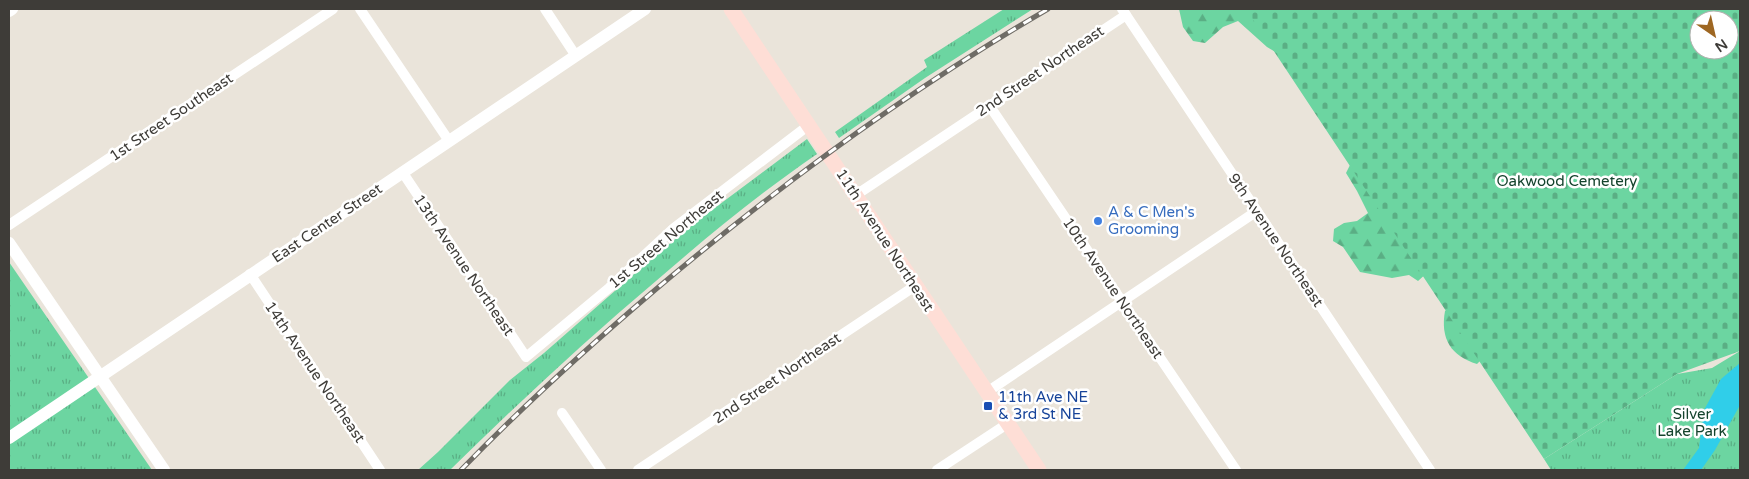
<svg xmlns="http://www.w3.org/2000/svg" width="1749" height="479" viewBox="0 0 1749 479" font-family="'Varela Round',sans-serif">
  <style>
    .forest { fill: url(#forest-firs) }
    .cemetery { fill: url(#cemetery-stones); fill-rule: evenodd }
    .park { fill: url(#park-tufts) }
    .water { fill: #30cee9 }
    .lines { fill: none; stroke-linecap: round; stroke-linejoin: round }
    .minor { stroke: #fff; stroke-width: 10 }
    .tertiary { stroke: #fff; stroke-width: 12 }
    .secondary { stroke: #feded6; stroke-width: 15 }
    .rail-casing { stroke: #6f6c66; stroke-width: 5 }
    .rail { stroke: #fff; stroke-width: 3; stroke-dasharray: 9; stroke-linecap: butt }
    .shop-dot { fill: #3f7fe0; stroke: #fff; stroke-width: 2 }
    .transit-dot { fill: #1a4fb4; stroke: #fff; stroke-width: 2 }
    .labels { text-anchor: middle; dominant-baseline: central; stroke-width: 5; stroke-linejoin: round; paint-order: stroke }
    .street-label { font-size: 15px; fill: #3e3c38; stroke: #fff }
    .park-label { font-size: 15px; fill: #14432d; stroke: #fff }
    .shop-label { font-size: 15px; fill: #366cbe; stroke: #fff; text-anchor: start }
    .transit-label { font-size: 15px; fill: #164399; stroke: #fff; text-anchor: start }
  </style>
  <defs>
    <pattern id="forest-firs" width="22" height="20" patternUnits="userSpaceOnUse" patternTransform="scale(1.25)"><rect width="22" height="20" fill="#6cd5a1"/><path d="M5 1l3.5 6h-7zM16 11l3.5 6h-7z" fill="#5aae84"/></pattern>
    <pattern id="cemetery-stones" width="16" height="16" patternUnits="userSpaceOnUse" patternTransform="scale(1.25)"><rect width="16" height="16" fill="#6cd5a1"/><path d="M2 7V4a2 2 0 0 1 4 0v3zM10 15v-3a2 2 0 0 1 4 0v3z" fill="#5aae84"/></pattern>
    <pattern id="park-tufts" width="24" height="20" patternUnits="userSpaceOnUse" patternTransform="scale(1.25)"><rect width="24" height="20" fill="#6cd5a1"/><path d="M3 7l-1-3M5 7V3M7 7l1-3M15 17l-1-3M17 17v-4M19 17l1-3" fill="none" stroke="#5aae84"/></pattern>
  </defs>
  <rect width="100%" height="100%" fill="#eae4da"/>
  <g class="forest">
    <path d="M1179,9H1289L1292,62L1267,47L1238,21L1223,27L1205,43L1193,41L1183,27Z"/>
    <path d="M1350,165L1428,272L1418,281L1409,275L1392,278L1360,272L1343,247L1333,241L1334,229L1344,223L1357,221L1368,213L1357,191L1346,173Z"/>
    <path d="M1458,302L1487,354L1477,364C1451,356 1440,339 1445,311Z"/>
  </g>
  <path class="cemetery" d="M1246,9H1740V351L1677,374L1544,459ZM1699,20H1729V50H1699Z"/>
  <g class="park">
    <path d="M1004,9H1033L925,78L839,138L835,132L927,67L924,60Z"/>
    <path d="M807,139L817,154C760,193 708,236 656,281C585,341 516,405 450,470H418L438,452L510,380L544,353L657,254L700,219Z"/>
    <path d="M9,262L152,470H9Z"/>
    <path d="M1740,351V470H1551L1544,459L1677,374L1712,368Z"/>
  </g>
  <path class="water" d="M1740,363V405L1715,450L1701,470H1683L1699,448L1704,410L1721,379Z"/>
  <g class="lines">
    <g class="minor">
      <path d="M360,9L449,141"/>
      <path d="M545,9L576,56"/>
      <path d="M1122,9L1430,470"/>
      <path d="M989,105L1236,470"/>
      <path d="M403,173L526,357L609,288L674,228L809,125"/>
      <path d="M856,195L1126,15"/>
      <path d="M9,225L333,9"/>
      <path d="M250,274L380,470"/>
      <path d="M987,392L1257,211"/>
      <path d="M562,413L601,470"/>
      <path d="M638,470L915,286"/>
      <path d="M937,470L1007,424"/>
    </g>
    <g class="tertiary">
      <path d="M9,11L12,9"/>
      <path d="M9,243L164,470"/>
      <path d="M9,438L645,9"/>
    </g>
    <path class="secondary" d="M731,9L1039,470"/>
    <g class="rail-casing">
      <path id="rail" d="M461,470C522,407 588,347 655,290C778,186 909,90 1048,9"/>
    </g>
    <use href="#rail" class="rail"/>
  </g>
  <circle class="shop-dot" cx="1098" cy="221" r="5"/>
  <rect class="transit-dot" x="983" y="401" width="10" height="10" rx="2.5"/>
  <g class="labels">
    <g class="street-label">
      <text transform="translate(1040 71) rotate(-34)">2nd Street Northeast</text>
      <text transform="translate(171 117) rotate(-34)">1st Street Southeast</text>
      <text transform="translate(327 223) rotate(-34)">East Center Street</text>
      <text transform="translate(666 239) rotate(-40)">1st Street Northeast</text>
      <text transform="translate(885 240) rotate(57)">11th Avenue Northeast</text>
      <text transform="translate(1276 240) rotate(56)">9th Avenue Northeast</text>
      <text transform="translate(464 265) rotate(56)">13th Avenue Northeast</text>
      <text transform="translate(1113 288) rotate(56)">10th Avenue Northeast</text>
      <text transform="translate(315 372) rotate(56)">14th Avenue Northeast</text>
      <text transform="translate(777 378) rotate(-34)">2nd Street Northeast</text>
    </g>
    <g class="park-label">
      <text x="1567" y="181">Oakwood Cemetery</text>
      <text x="1692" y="414">Silver<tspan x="1692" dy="17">Lake Park</tspan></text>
    </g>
    <g class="shop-label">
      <text x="1108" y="212">A &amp; C Men's<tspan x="1108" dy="17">Grooming</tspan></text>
    </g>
    <g class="transit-label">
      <text x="998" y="397">11th Ave NE<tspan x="998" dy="17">&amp; 3rd St NE</tspan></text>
    </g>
  </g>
  <rect width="1749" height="479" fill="none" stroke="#3e3c38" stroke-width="20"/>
  <g transform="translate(1714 35) rotate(146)"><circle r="24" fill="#ffffff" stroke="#b2b1af"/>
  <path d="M0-4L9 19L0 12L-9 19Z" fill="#9e6722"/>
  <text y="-8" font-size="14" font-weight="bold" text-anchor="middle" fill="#3e3c38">N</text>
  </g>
</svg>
